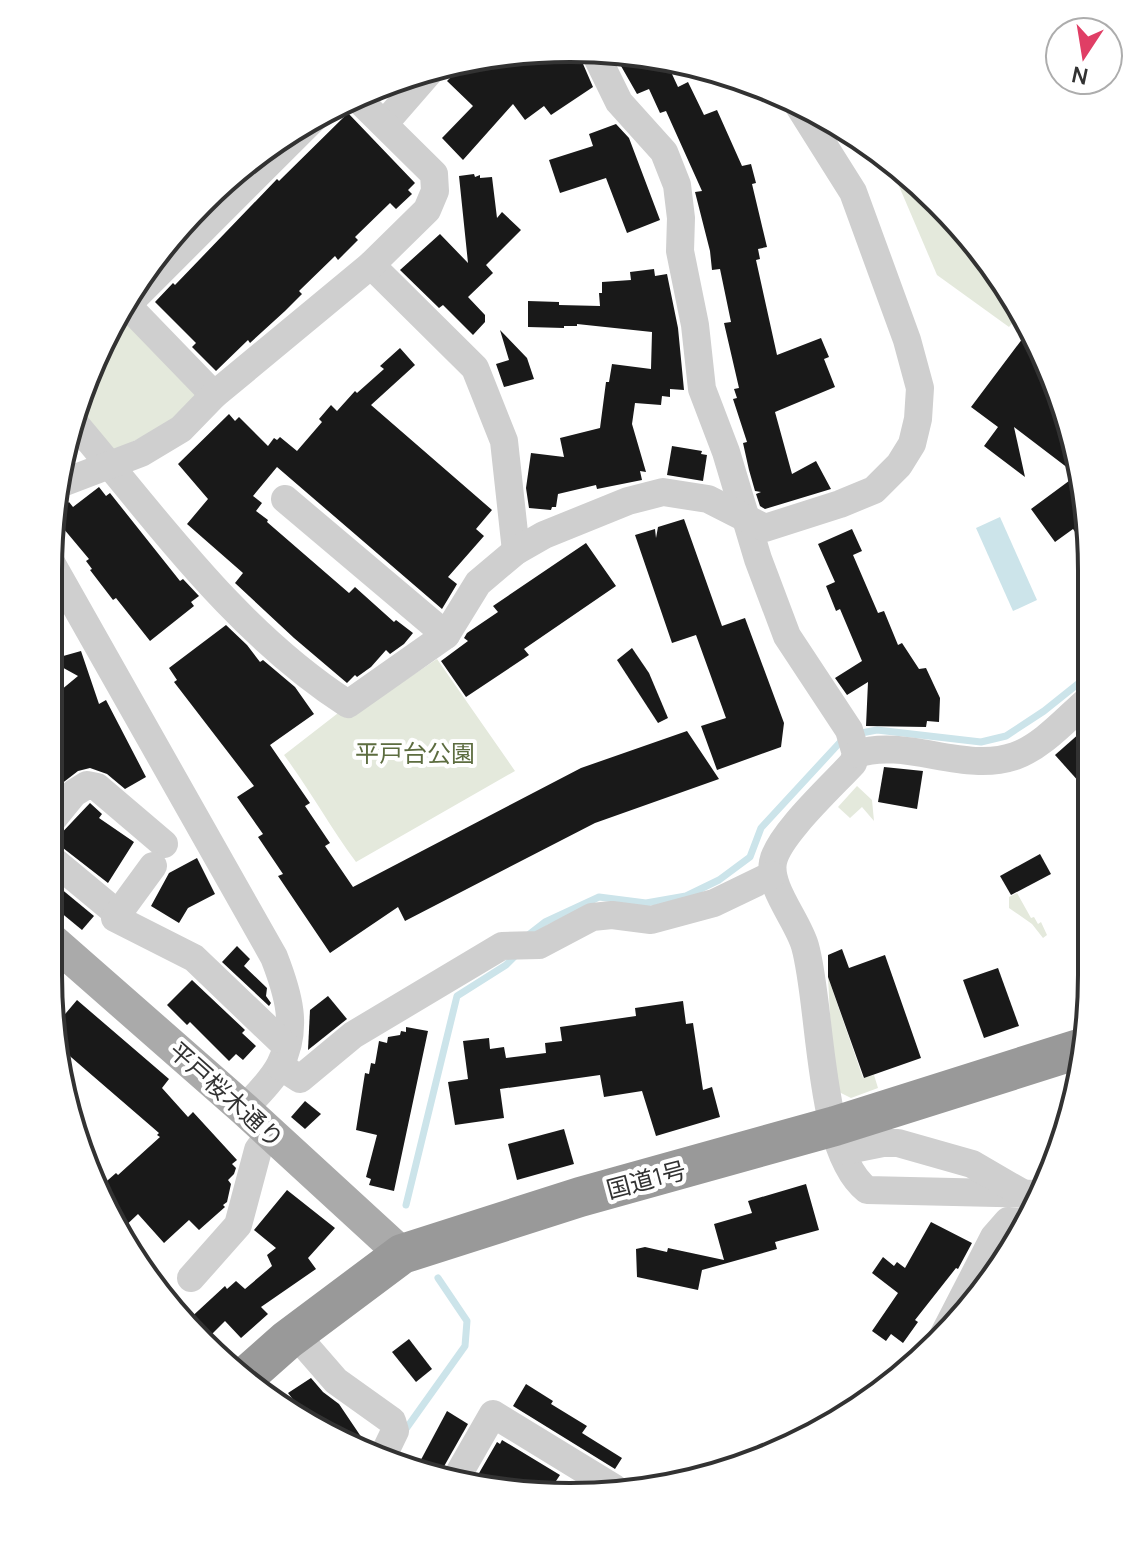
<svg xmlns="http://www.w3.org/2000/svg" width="1140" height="1545" viewBox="0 0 1140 1545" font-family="Manrope,'Noto Sans JP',sans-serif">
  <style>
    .green { fill: #e4e9dc }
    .water { fill: #cce4ea }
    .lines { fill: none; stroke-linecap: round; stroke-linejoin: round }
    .stream { stroke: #cce4ea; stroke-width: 7 }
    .building { fill: #191919 }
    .minor { stroke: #cfcfcf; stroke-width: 28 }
    .major { stroke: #aaa; stroke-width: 34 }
    .highway { stroke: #999; stroke-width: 40 }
    .labels { text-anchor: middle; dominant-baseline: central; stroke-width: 8; stroke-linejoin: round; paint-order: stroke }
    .park-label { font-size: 24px; fill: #5d6d40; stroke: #fff }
    .street-label { font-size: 24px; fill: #323232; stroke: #fff }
    .rim { fill: none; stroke: #323232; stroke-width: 4 }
  </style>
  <rect width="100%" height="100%" fill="#fff"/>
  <g class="green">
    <path d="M692,65L737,76L758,85L760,93L697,72Z"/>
    <path d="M887,158L914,177L984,252L1020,314L1009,327L937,275Z"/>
    <path d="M120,316L199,396L168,424L114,451L77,411Z"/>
    <path d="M437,659L515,771L356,862C330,827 310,790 284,755L342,710L351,716Z"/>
    <path d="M857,786L872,800L874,821L862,807L850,818L838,807Z"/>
    <path d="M1017,893L1031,918L1034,917L1038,924L1041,922L1047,935L1043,938L1032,924L1009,908V897Z"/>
    <path d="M828,977L863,1078L874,1075L878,1088L851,1098L839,1092L832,1053Z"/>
  </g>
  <path class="water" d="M1000,517L1037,600L1013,611L976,528Z"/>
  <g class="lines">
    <g class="stream">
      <path d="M856,734L877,730L981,742L1006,736L1044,711L1089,675"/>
      <path d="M527,936L545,922L599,897L646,903L686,896L719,880L750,857L761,828L844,738"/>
      <path d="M406,1205L457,996L506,965L517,954"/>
      <path d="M403,1433L465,1346L467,1321L438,1278"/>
    </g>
  </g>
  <g class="building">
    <path d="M535,49L577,50L593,87L551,115L544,106L525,120L513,104L463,160L442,138L473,106L447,81L467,61Z"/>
    <path d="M613,52H638L665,59L678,87L688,82L704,115L717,110L742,166L751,164L756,183L752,184L767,247L758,249L760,259L756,260L777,355L821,338L829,357L824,359L835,387L775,412L792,474L816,461L831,489L765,509L760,506L756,494L761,492L755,491L749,470L743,443L747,442L733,399L737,398L734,389L739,388L724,323L731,322L720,269L712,270L710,251L695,192L702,191L666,111L660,113L649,89L637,94Z"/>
    <path d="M348,113L415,183L408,190L412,194L396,209L390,203L355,237L358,240L338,260L335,256L299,291L302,294L285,311L250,343L248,340L216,371L192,347L196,343L155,302L173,283L175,285L277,179L279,181Z"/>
    <path d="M616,124L629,138L660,220L627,233L606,178L560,193L549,160L593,146L589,134Z"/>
    <path d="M474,174L475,177L480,175V178L492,177L497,218L502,212L521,230L486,265L493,273L468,297L485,315V322L473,335L443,305L439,308L400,270L440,234L468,263L459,176Z"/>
    <path d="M654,269L655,276L667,274L678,328L684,390L670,389V397L662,396L661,405L635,403L632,424L646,472L640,471L642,480L597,489L596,485L558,494L556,507H552L551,510L529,508L526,488L531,453L564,457L560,438L600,428L606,382H609L612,364L651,369L652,332L577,324V326H564V328L528,327V301L559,302V305L600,306L599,293H602V282L631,280L630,272Z"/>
    <path d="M500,330L527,358L534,379L504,387L496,364L509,360Z"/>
    <path d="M1029,330L1052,370L1087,501L1088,550L1073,529L1055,542L1031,509L1077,475L1014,427L1025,477L984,446L998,427L971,407Z"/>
    <path d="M400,348L415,365L371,405L492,510L476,529L484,536L448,577L457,584L442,609L277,467L253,496L262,503L256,511L268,520L267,522L349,593L355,587L394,622L396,620L413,633L404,644L390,654L386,650L371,667L357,677L355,675L347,683L294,638L235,583L243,573L187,524L208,499L178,464L229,414L235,421L239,417L268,446L274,438L277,440L280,437L297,451L322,422L319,419L331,405L337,411L355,391L357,393L384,369L380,366Z"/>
    <path d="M672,446L702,451L701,454L707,455L703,481L667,475Z"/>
    <path d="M99,487L106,496L110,493L180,581L183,579L199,596L191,602L194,606L150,641L116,598L113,600L90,570L92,569L86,561L89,559L53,516L69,502L73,507Z"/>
    <path d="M684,519L722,626L745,618L784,723L781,747L717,770L701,726L726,718L696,635L672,643L635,535L655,529L656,538L658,527Z"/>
    <path d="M852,529L862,551L853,555L878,613L884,611L898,645L902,643L919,669L926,668L940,698L939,722L927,721L926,727L866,726L868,682L847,695L835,678L862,661L840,609L836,611L826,586L835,582L818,544Z"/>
    <path d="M586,543L616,586L524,649L529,655L466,697L441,661L468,641L464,638L467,633L498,612L493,606Z"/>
    <path d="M226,625L247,645L260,662L263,660L295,687L314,714L270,745L310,803L305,806L330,843L325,846L353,887L581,768L687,731L719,779L595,823L405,921L398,907L330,953L278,876L283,874L258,837L263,834L237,797L254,786L174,682L177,680L169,668Z"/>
    <path d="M632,648L649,673L668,718L658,723L617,660Z"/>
    <path d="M81,651L99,704L106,700L146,777L125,789L107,774L90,768L78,771L56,788L48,779L49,748L57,740L49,729V700L78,676L49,660Z"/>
    <path d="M1089,725V793L1055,755Z"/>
    <path d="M884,767L923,771L917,809L878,802Z"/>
    <path d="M90,803L102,814L99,818L134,842L108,883L54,841Z"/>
    <path d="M1040,854L1051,874L1011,895L1000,876Z"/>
    <path d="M197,858L215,894L188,908L179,923L151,906L169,873Z"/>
    <path d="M48,878L94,916L82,930L48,902Z"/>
    <path d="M237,946L250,959L244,966L267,988L266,996L271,1003L269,1006L222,962Z"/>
    <path d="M842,949L849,968L885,955L921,1058L864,1078L828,977V955Z"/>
    <path d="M998,968L1019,1026L984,1038L963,980Z"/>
    <path d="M192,980L245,1030L242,1033L256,1046L243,1060L236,1054L229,1061L190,1022L187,1025L167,1005Z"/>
    <path d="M328,996L347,1019L308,1050L310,1010Z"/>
    <path d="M77,1000L169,1079L162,1088L188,1117L193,1112L237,1160L232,1164L236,1168L234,1174L228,1180L231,1184L227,1202L223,1205L225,1207L199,1230L189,1220L164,1243L138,1214L120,1231L100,1187L116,1173L118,1175L160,1137L157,1135L159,1133L57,1045L55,1026Z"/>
    <path d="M683,1001L686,1024L693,1023L703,1090L712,1087L720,1117L656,1136L642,1091L604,1097L600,1075L500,1089L504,1118L455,1125L448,1082L468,1079L463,1041L489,1038L490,1049L504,1047L506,1058L546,1053L545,1043L562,1041L560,1027L636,1016L635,1008Z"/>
    <path d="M406,1027L428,1031L394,1191L369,1185L371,1179L366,1177L377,1135L356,1130L365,1073L369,1074L371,1063L375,1064L379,1041L387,1043L388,1037L400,1035L401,1031L406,1032Z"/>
    <path d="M305,1101L321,1114L305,1129L291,1117Z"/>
    <path d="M564,1129L574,1164L517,1180L508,1144Z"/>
    <path d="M806,1184L819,1230L775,1242L777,1249L702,1270L698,1290L637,1277L636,1249L645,1247L667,1252L668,1248L724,1260L714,1224L752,1213L748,1201Z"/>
    <path d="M287,1190L335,1228L308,1258L316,1269L261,1307L268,1314L241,1338L225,1321L204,1342L186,1322L225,1286L227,1289L236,1281L245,1289L272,1266L267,1255L276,1248L254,1230Z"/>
    <path d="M931,1222L972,1243L958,1269L956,1268L915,1320L918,1322L903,1343L891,1334L886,1341L872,1331L898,1293L872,1273L883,1257L894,1266L897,1262L905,1268Z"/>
    <path d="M409,1339L432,1369L416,1382L392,1352Z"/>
    <path d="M311,1378L323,1392L339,1404L368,1447L366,1452L340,1443L286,1408L295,1402L288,1393Z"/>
    <path d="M526,1384L553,1401L551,1404L587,1426L582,1433L622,1458L615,1469L513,1406Z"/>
    <path d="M447,1411L468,1424L438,1477L416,1469Z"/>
    <path d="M502,1440L560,1475L550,1490L471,1487L497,1442L500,1444Z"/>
  </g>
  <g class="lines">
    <g class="minor">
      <path d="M594,51L619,102L664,152L677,185L681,218L680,251L695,325L702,389L726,452L758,559L787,636L849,730L856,754L853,763C833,785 778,835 773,862C768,887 798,921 805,946C822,1006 817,1151 867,1190L1039,1194"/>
      <path d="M384,124L431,70L429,68"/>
      <path d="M371,265L475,368L504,441L516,551"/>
      <path d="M125,303L214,395"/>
      <path d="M127,305L314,118"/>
      <path d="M72,420C158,521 235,631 348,704L446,635L478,583L516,551L544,535L628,501L663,492L708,499L765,528L840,504L874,490L899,465L912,444L918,419L920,388L907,340L853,192L797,103"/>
      <path d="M57,485L141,453L181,429L214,395L371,265L427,210L435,191L434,174L355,96"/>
      <path d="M285,499L446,635"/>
      <path d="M49,559L274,957C288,993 299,1028 280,1065C272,1081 256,1096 244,1109"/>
      <path d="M856,754C906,737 964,774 1015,756C1043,746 1067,718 1089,699"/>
      <path d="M48,825L74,793L87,785L97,787L164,844"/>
      <path d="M48,856L118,914"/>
      <path d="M153,866L115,918L194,958L286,1046"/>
      <path d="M280,1066L300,1079L353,1035L502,946L539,945L592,917L612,915L651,920L714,903L772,875"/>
      <path d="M843,1151L883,1143H898L972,1164L1024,1194"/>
      <path d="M191,1278L238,1225L258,1150L271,1132"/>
      <path d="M296,1335L336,1381L392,1421L395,1431L382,1458"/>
      <path d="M942,1338L994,1237L1008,1221L1028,1223"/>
      <path d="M454,1482L493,1414L614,1488V1492"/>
    </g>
    <path class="major" d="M48,937L244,1109L402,1254"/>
    <path class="highway" d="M243,1379L287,1340L402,1254L580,1197L835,1126L1085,1047"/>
  </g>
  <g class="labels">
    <g class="park-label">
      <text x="415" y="752">平戸台公園</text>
    </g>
    <g class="street-label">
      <text transform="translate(227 1094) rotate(42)">平戸桜木通り</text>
      <text transform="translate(646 1179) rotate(-15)">国道1号</text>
    </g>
  </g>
  <path d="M0 0H1140V1545H0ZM570 62H570A508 508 0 0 1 1078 570V975A508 508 0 0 1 570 1483H570A508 508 0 0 1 62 975V570A508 508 0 0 1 570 62Z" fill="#fff" fill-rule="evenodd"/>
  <path class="rim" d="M570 62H570A508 508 0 0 1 1078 570V975A508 508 0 0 1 570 1483H570A508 508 0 0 1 62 975V570A508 508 0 0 1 570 62Z"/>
  <g transform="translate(1084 56) rotate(192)"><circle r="38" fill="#ffffff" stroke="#adadad" stroke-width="2"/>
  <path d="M0-6L14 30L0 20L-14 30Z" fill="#e03e65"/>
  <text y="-12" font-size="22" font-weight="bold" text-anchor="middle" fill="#323232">N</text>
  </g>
</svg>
